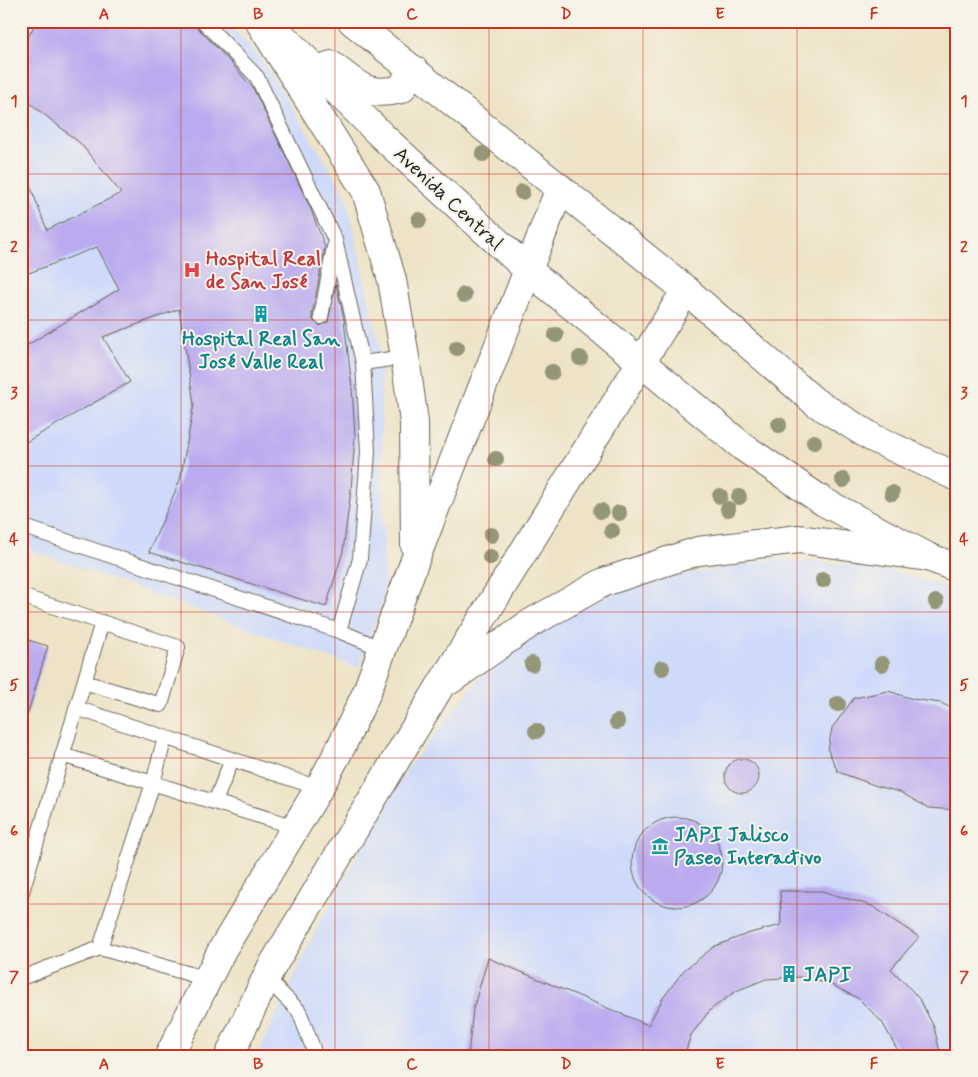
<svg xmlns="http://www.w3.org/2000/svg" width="978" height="1077" font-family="Mynerve,sans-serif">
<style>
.built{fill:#cedafa}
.building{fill:#baabef}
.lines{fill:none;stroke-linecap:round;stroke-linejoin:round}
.service-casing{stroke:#666258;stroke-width:16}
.tertiary-casing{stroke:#666258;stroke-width:30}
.secondary-casing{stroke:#666258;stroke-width:30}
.service{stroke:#fff;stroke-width:14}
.tertiary{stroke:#fff;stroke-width:28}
.secondary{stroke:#fff;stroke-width:28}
.tree{fill:#949678}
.grid{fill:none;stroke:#c8321e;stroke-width:1;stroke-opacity:0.55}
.labels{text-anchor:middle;stroke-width:4;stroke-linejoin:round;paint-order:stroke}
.street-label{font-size:20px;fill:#1c1c1c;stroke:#f7f3e8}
.health-label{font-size:20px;font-weight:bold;fill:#be3a42;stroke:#f7f3e8;text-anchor:start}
.culture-label{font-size:20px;font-weight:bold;fill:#0d838f;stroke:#f7f3e8;text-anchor:start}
.neatline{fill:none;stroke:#c8321e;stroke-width:2}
.grid-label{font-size:16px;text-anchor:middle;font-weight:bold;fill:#c8321e}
</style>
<rect width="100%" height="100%" fill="#f7f3e8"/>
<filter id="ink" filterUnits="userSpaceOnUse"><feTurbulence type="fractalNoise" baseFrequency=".02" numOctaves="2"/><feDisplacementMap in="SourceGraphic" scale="10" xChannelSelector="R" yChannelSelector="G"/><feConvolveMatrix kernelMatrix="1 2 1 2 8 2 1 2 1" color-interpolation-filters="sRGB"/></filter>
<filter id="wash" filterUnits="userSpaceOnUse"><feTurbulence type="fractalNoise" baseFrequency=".0096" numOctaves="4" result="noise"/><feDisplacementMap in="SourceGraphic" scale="20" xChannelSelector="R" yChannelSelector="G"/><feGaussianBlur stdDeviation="1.12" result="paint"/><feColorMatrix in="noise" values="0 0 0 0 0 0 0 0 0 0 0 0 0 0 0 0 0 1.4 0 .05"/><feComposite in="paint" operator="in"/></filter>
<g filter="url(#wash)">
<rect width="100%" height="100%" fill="#eee3c6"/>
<path class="built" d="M21 21H226L261 58 345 193 380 347 385 595 358 668 21 547Z
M770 559 876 566 957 591V1056H257L318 925 408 768 478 680 558 617 643 582Z"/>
<g id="blocks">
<path class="building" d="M37 21H193L197 27 232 64 253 88 310 207 325 247 312 315 313 320 320 326 328 322 336 284 344 320 352 388 355 436 351 490 343 551 326 607 149 552 180 480 194 404 179 309 103 337 130 382 21 445V349L119 289 97 247 21 276V167H23L47 230 121 193 80 143 21 96V49Z
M21 638 48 646 27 716 21 715Z
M888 691 913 699 941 703 957 711V810L928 808 900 792 877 786 838 772 828 750 832 728 854 698Z
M725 776a17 17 0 1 1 34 0a17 17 0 1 1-34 0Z
M632 862a45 45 0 1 1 90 0a45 45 0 1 1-90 0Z
M780 891H822L872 906 919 937 891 969 906 984 920 1000 934 1027 941 1056H901L882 1022 859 999 830 984 799 977 766 979 736 991 710 1010 691 1035 684 1056H468L473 1009 488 958 648 1025 663 998 684 970 715 946 750 933 781 925Z"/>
</g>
</g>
<g filter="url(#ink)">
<use href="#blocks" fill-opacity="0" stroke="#666258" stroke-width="1"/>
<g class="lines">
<g class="service-casing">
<path id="service" d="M203 21 257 77 335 240 363 363 368 452 360 559 339 631
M321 317 334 247
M363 363 405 357
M21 526 339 631 383 649
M21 596 178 647 161 705 84 682
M76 708 319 788
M62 755 295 827
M215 802 232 759
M21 895 102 622
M100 948 207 979
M21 978 100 948 153 783 165 737
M266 978 299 1011 313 1048V1056"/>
</g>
<g class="tertiary-casing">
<path id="tertiary" d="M686 290 815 402 873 438 957 477
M642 363 743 447 824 502 928 557 957 568"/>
</g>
<g class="secondary-casing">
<path id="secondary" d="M259 21 366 191 392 280 405 357 414 422 415 546
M280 34 382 136 528 270 642 363
M331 65C358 85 366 98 401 89L413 69
M450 680 529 624 604 582 698 551 799 539 928 557
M169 1056 222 950 319 788 341 747 366 694 415 560 560 188
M229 1056 271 968 439 688 686 290 352 21"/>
</g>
<use href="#service" class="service"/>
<use href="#tertiary" class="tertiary"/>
<use href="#secondary" class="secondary"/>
</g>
<g class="tree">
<circle cx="483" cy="154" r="8"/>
<circle cx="522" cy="192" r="8"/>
<circle cx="419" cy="220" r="8"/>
<circle cx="464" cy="295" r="8"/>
<circle cx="556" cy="335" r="8"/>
<circle cx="457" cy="348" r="8"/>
<circle cx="580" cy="358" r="8"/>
<circle cx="552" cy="372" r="8"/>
<circle cx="779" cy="425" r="8"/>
<circle cx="814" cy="442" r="8"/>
<circle cx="496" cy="459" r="8"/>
<circle cx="843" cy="480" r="8"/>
<circle cx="892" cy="493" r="8"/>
<circle cx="720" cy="496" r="8"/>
<circle cx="739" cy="497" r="8"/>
<circle cx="728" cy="509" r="8"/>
<circle cx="601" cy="511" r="8"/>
<circle cx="619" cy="513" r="8"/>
<circle cx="612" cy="531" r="8"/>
<circle cx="491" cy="535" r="8"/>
<circle cx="490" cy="557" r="8"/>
<circle cx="823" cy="580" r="8"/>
<circle cx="936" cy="602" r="8"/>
<circle cx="532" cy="664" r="8"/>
<circle cx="882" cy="664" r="8"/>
<circle cx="662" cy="668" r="8"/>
<circle cx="838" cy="704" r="8"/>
<circle cx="617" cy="722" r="8"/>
<circle cx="536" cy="731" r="8"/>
</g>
</g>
<path class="grid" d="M181 21V1056M335 21V1056M489 21V1056M643 21V1056M797 21V1056M21 174H957M21 320H957M21 466H957M21 612H957M21 758H957M21 904H957"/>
<defs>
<g id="hospital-bare" transform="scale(1.35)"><path d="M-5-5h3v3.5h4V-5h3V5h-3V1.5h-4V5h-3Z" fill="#e0444e" stroke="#f7f3e8" stroke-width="2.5" paint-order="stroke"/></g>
<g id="building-bare" transform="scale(1.35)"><path d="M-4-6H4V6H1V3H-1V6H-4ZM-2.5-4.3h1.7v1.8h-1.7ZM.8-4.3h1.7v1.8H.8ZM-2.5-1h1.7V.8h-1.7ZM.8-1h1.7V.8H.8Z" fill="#0f9aa8" stroke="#f7f3e8" stroke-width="2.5" paint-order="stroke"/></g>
<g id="museum-bare" transform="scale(1.35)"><path d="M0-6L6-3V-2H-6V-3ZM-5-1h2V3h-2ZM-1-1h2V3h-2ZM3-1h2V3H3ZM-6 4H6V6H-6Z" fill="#0f9aa8" stroke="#f7f3e8" stroke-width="2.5" paint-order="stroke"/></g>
</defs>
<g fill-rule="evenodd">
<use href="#hospital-bare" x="192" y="270"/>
<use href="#building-bare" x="261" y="314"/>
<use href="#museum-bare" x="660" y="846"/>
<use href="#building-bare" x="789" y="974"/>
</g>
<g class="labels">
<g class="street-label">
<text transform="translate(449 198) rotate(43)" y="7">Avenida Central</text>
</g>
<g class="health-label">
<text x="206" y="265">Hospital Real<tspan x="206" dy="23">de San José</tspan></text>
</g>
<g class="culture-label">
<text x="261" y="345" text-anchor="middle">Hospital Real San<tspan x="261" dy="23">José Valle Real</tspan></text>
<text x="674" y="841">JAPI Jalisco<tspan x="674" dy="23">Paseo Interactivo</tspan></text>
<text x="803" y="981">JAPI</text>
</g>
</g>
<rect width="978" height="1077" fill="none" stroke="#f7f3e8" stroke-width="55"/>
<rect x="28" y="28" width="922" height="1022" class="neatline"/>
<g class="grid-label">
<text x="104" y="19">A</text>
<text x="258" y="19">B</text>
<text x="412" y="19">C</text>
<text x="566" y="19">D</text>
<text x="720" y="19">E</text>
<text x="874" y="19">F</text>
<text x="14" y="106">1</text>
<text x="964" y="106">1</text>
<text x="14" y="252">2</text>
<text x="964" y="252">2</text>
<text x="14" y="398">3</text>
<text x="964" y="398">3</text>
<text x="14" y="544">4</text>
<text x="964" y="544">4</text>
<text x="14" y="690">5</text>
<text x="964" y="690">5</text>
<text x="14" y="836">6</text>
<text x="964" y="836">6</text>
<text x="14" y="982">7</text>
<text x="964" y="982">7</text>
<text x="104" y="1069">A</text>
<text x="258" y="1069">B</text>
<text x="412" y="1069">C</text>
<text x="566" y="1069">D</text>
<text x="720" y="1069">E</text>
<text x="874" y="1069">F</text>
</g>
</svg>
